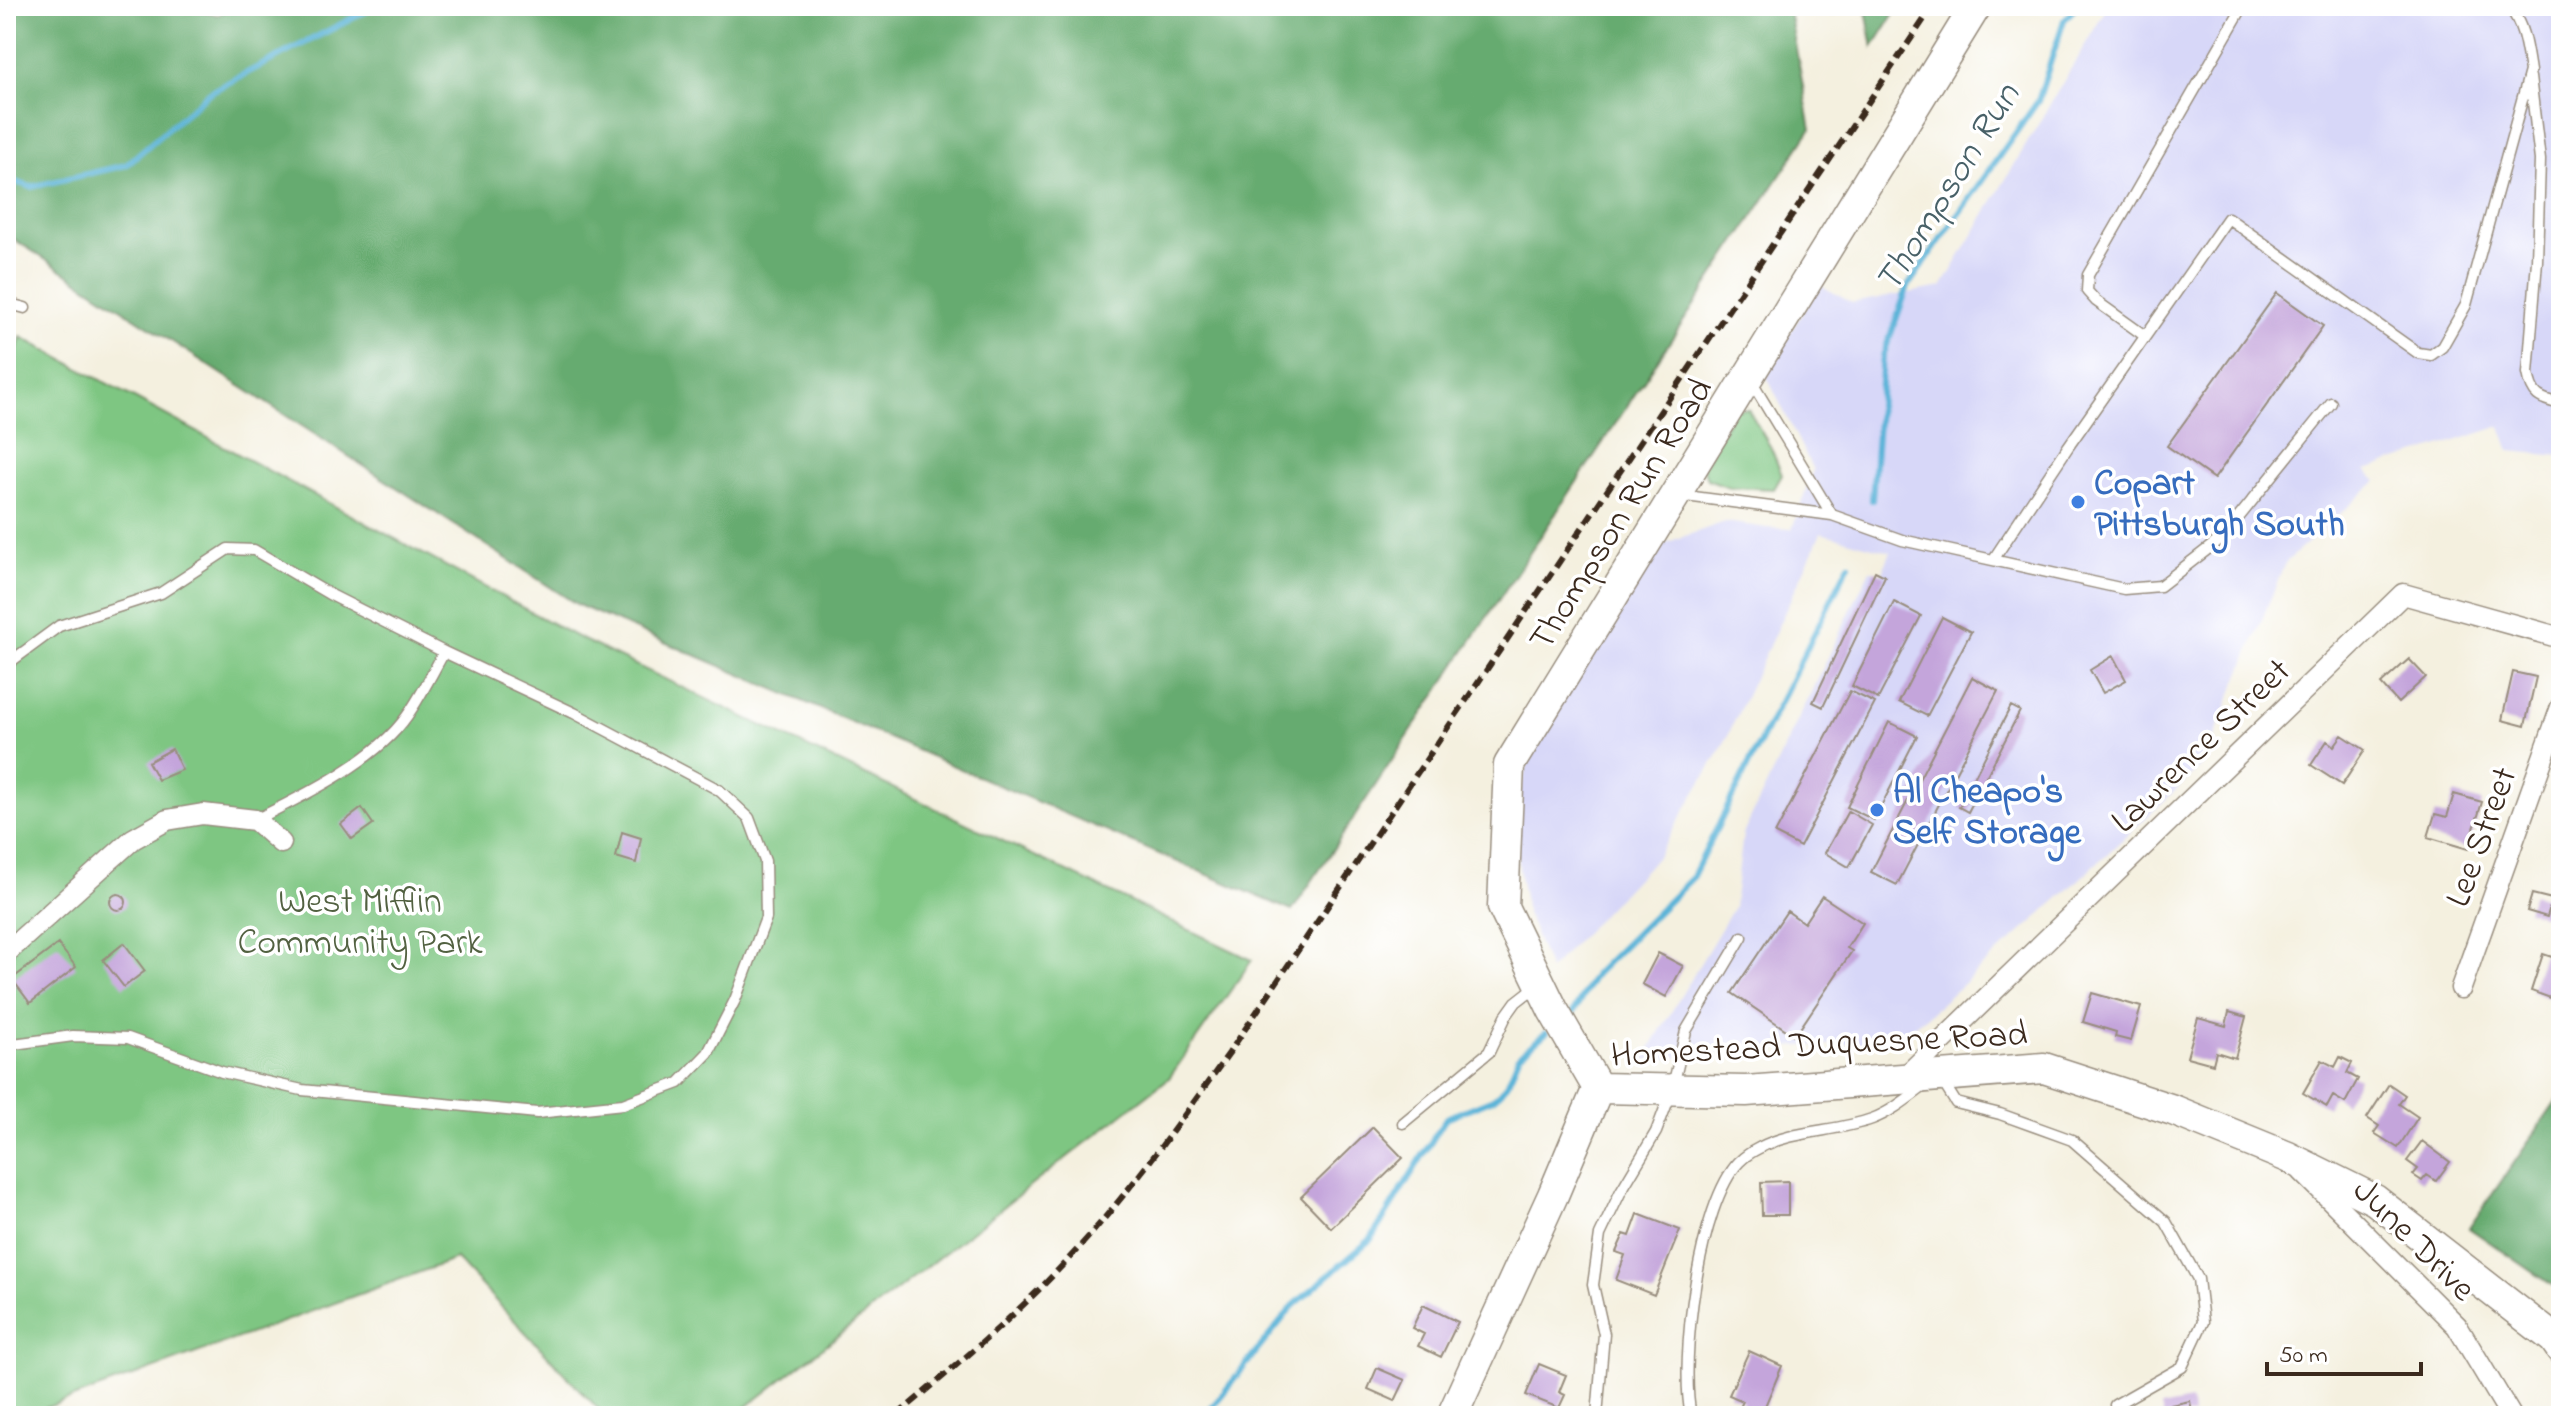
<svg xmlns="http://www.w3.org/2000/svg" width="2567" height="1422" font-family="'Indie Flower',sans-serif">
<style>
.built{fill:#d7d7f8}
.green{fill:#7ec682;stroke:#5c7850;stroke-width:2}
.forest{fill:#66ab70;stroke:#506a47;stroke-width:2}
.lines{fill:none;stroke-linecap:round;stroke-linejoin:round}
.stream{stroke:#5bb4d8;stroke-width:6}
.building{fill:#c4a5db}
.lane-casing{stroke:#988d7e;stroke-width:13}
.street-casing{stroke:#988d7e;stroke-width:23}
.secondary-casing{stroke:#988d7e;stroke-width:33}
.lane{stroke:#fff;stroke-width:10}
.street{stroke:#fff;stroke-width:20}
.secondary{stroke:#fff;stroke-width:30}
.rail{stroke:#3b2a1e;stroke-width:6;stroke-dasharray:12 6;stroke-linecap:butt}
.shop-dot{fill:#3f7fe0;stroke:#fff;stroke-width:3}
.labels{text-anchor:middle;stroke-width:7;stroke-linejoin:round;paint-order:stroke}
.shop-label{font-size:36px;font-weight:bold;fill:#366cbe;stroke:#fff;text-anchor:start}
.street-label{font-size:36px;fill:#3b2a1e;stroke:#fff}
.park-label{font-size:36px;fill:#526141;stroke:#fff}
.water-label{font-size:38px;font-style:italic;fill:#486168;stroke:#fff}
</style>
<rect width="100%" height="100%" fill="#fff"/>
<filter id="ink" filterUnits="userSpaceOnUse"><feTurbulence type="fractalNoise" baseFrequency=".0125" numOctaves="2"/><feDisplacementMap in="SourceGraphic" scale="16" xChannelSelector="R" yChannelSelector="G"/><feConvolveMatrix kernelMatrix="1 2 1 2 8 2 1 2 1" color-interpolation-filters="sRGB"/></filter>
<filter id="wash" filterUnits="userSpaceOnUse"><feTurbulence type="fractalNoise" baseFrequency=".006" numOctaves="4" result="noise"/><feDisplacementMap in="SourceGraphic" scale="32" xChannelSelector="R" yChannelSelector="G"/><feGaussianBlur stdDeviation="1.8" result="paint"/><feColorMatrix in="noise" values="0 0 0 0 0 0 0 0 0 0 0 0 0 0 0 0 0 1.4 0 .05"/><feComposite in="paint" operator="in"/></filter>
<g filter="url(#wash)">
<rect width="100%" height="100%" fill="#f4f0df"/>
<path class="built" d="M2108 6H2561V456L2510 451 2501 426 2366 470 2377 481 2285 563 2203 765 2069 889 1926 1017 1902 1035 1880 1043 1797 1046 1642 1061 1734 907 1743 834 1870 570 1881 574 1891 552 1821 533 1723 746 1657 857 1549 970 1527 913 1520 875 1515 831 1519 795 1533 745 1654 547 1725 522 1767 528 1792 529 1813 470 1765 373 1820 285 1852 303 1942 287Z"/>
<path class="green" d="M21 337 577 637 1252 960 1169 1078 735 1416H605L456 1259 23 1416H6V386Z
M1734 409H1748L1771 448 1782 475 1774 489 1729 487 1707 479 1703 467Z"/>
<path class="forest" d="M6 6H181L218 15 234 6H1788L1811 129 1292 911 578 605 6 234Z
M1865 6H1899L1873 47Z
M2561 1095V1291L2469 1228Z"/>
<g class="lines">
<path class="stream" d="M6 179 31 187 126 165 210 92 376 6
M1872 500 1883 356 1908 286 2038 101 2064 20 2077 6
M1571 1016 1595 974 1692 878 1849 564
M1205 1416 1293 1306 1371 1239 1446 1118 1493 1099 1507 1085 1519 1056 1546 1033"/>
</g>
<g id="blocks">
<path class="building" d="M2277 293 2323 326 2214 479 2167 446Z
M1875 571 1885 576 1823 707 1813 702Z
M1894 602 1921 616 1878 699 1852 686Z
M1942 617 1971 632 1927 716 1899 702Z
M2113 656 2126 680 2103 693 2090 670Z
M2409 659 2426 677 2398 703 2381 684Z
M2513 672 2536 677 2525 726 2502 720Z
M1972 677 1998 691 1897 885 1871 872Z
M1850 691 1875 703 1800 847 1775 834Z
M2011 706 2020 711 1968 812 1959 807Z
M1889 722 1917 736 1874 820 1847 807Z
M2342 735 2365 750 2342 785 2311 765 2327 741 2334 746Z
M172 749 182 770 158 780 148 762Z
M2454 794 2482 802 2468 849 2428 837 2435 814 2447 817Z
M362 808 373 824 352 839 341 824Z
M1848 811 1872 825 1849 867 1825 853Z
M622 832 641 838 636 863 616 857Z
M2532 894 2552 899 2547 917 2527 911Z
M110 902a8 8 0 1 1 16 0a8 8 0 1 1-16 0Z
M1822 896 1863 923 1847 948 1852 951 1795 1036 1732 993 1787 911 1804 923Z
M124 943 145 971 124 987 103 960Z
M58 944 76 967 30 1003 12 979Z
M1658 953 1683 966 1666 997 1642 984Z
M2543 954 2561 960V986L2556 1000 2531 991Z
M2092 993 2141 1007 2131 1041 2115 1037 2116 1032 2083 1022Z
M2229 1012 2246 1017 2235 1058 2216 1052 2213 1064 2187 1057 2198 1018 2226 1026Z
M2340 1057 2352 1063 2347 1073 2358 1079 2345 1103 2333 1096 2327 1107 2303 1093 2322 1060 2335 1067Z
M2389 1084 2405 1095 2399 1104 2418 1117 2398 1148 2374 1133 2379 1126 2367 1118Z
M1373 1127 1403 1158 1331 1228 1301 1197Z
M2422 1141 2450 1162 2436 1181 2427 1175 2422 1181 2413 1175 2418 1169 2407 1161Z
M1788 1181V1215H1762L1761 1182Z
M1638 1214 1680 1230 1654 1295 1616 1280 1625 1255 1616 1252 1624 1234 1630 1236Z
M1423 1305 1458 1322 1441 1357 1418 1346 1424 1334 1412 1328Z
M1749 1351 1782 1366 1763 1411 1756 1408 1753 1416 1739 1410 1743 1401 1729 1395Z
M1539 1364 1566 1375 1559 1392 1565 1395 1559 1408 1526 1395Z
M1377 1368 1405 1380 1395 1401 1368 1389Z
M2190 1401 2193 1416H2163L2161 1407Z"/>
</g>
</g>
<g filter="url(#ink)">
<use href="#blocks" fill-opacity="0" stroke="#988d7e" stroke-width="2"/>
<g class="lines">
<g class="lane-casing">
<path id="lane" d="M2530 77 2540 160 2537 261 2528 373C2532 396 2539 399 2561 404
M6 303 25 308
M2145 336 2096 301 2087 291 2088 275 2243 6
M1678 495 1832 515 1751 381
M1832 515 1902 540 2124 589 2160 586 2222 538 2331 403
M1993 560 2068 447 2228 218 2418 353 2431 355 2442 347 2466 305 2530 71C2526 46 2524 26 2509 6
M6 665 59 626 161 593 228 549 254 550 329 594 444 652 574 713 719 790 749 818 765 861 766 918 735 1000 708 1053 679 1083 623 1104 537 1113 302 1090 222 1072 128 1038 73 1036 6 1045
M255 820C303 796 376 761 407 716 421 696 432 674 444 652
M1941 1079 1956 1103 2000 1114 2072 1140 2166 1222 2198 1279 2203 1322 2182 1367 2115 1405
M1403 1123 1489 1052 1506 1016 1516 1002 1539 984
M1597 1416 1604 1334 1593 1285 1600 1235 1621 1191 1656 1132 1672 1090 1686 1031 1742 937
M1691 1416C1679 1361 1699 1203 1739 1162 1744 1157 1753 1151 1759 1148 1793 1130 1836 1132 1872 1119 1891 1112 1908 1098 1924 1086"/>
</g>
<g class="street-casing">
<path id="street" d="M6 953 133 839 167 820 203 814 255 820 281 843
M2461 988 2561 707
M1905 1077 2403 594 2561 638
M2302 1171 2457 1326 2511 1416"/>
</g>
<g class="secondary-casing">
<path id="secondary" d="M1598 1088 1553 1010 1503 907 1509 765 1976 6
M1598 1088 1746 1091 2044 1068 2173 1110 2288 1157 2375 1200 2554 1339 2561 1349
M1452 1416 1553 1195 1598 1088"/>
</g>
<use href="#lane" class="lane"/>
<use href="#street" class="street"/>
<use href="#secondary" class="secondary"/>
<path class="rail" d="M896 1416C952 1369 1009 1322 1059 1269 1123 1202 1176 1127 1229 1053L1933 6"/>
</g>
</g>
<g class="shop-dot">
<circle cx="2078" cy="502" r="8"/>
<circle cx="1877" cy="810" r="8"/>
</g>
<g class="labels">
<g class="shop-label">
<text x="2094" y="494">Copart<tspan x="2094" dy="41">Pittsburgh South</tspan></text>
<text x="1893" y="802">Al Cheapo's<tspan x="1893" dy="41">Self Storage</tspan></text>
</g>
<g class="street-label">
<text transform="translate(1619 513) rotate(-58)" y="13">Thompson Run Road</text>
<text transform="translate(2199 744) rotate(-44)" y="13">Lawrence Street</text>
<text transform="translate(2479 836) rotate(-70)" y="13">Lee Street</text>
<text transform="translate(1819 1042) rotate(-3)" y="13">Homestead Duquesne Road</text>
<text transform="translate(2416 1238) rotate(45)" y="13">June Drive</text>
</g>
<g class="park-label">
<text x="360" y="912">West Mifflin<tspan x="360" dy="41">Community Park</tspan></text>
</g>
<g class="water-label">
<text transform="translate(1946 187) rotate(-58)" y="13">Thompson Run</text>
</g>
</g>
<rect width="2567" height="1422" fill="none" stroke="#fff" stroke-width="32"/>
<path d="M2267 1362v12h154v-12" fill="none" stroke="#3b2a1e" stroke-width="4"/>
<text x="2279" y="1362" font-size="24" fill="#3b2a1e" stroke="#ffffff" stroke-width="6" paint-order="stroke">50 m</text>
</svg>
